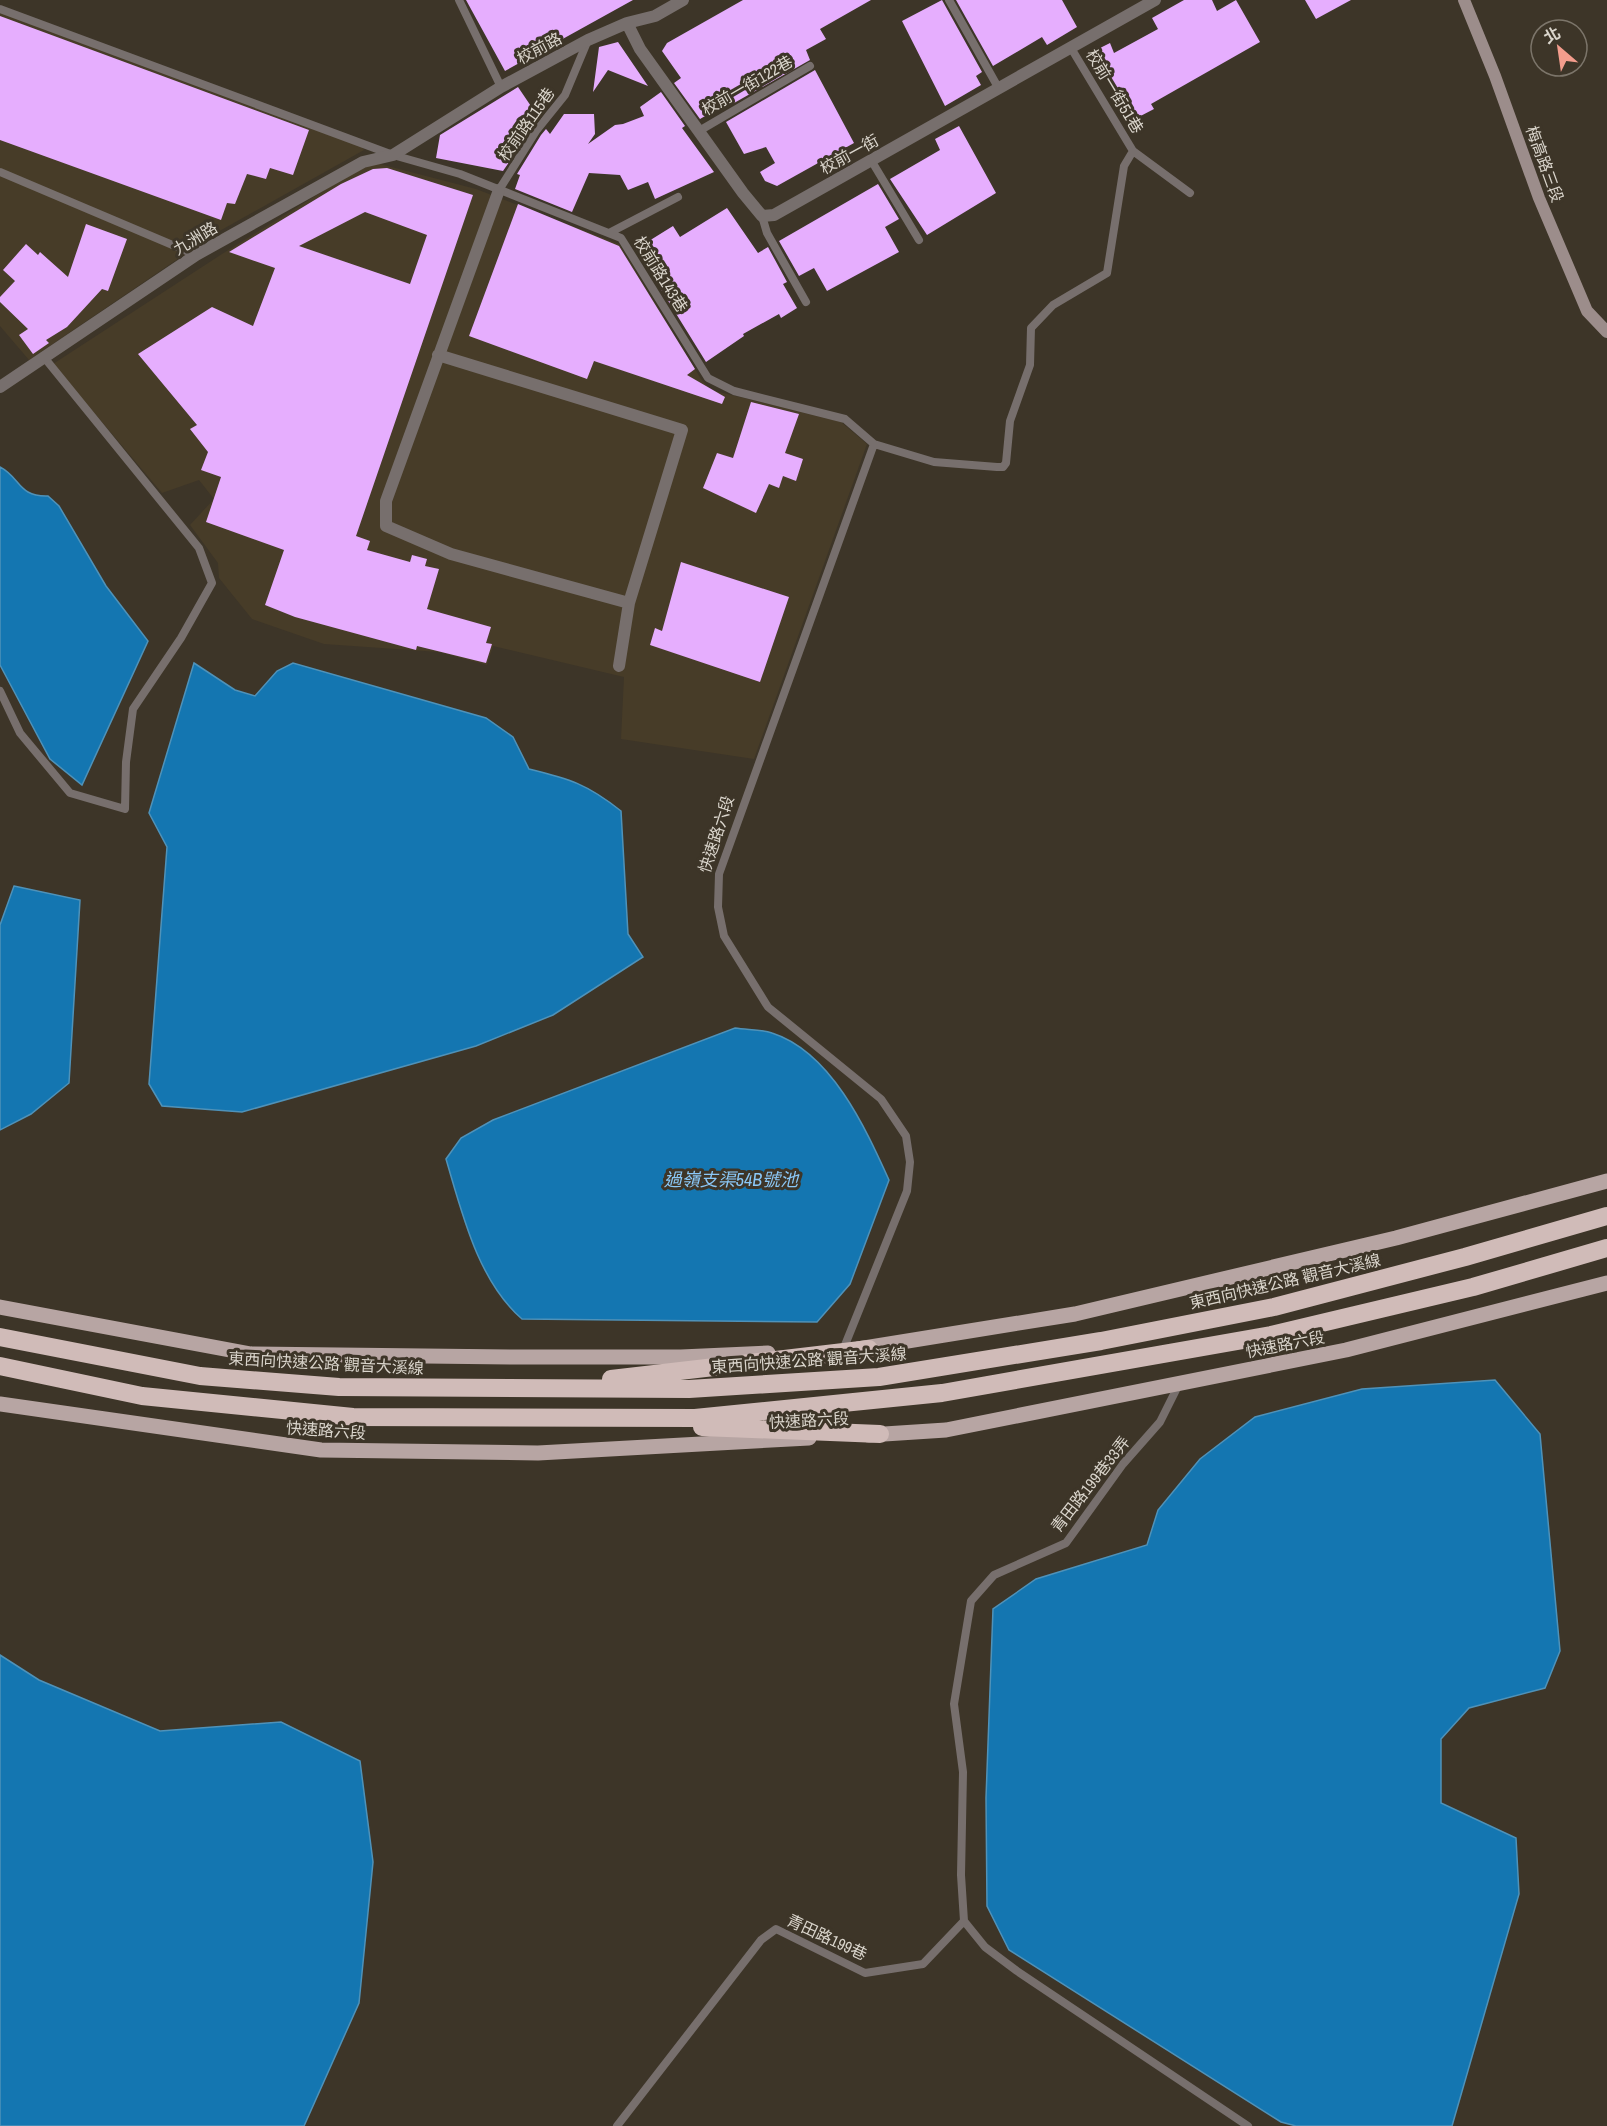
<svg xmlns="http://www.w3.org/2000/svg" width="1607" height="2126" font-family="'Archivo Narrow','Noto Sans TC',sans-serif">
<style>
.built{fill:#473c28}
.water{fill:#1476b1;stroke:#4f92b9;stroke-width:1.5}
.building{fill:#e6aefe;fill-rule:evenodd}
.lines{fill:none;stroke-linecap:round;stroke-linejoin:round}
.lane{stroke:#776f6d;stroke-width:8}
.street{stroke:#776f6d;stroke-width:12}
.secondary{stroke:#9c8d8b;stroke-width:12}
.primary{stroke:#b7a5a3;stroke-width:15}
.highway{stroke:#d0bbb8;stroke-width:18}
.labels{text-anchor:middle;stroke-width:6;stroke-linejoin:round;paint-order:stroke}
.street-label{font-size:16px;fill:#dad5cc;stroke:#3d3528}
.water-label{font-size:18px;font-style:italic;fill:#8bc8f7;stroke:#3d3528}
</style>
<rect width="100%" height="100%" fill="#3d3528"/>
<path class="built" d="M0 11 362 147 364 150 216 233 29 360 0 326Z
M376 163 476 189 619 244 701 379 711 390 841 422 867 444 754 759 621 739 624 677 493 646 487 665 439 652 324 644 252 619 219 578 218 563 190 525 214 499 199 480 162 493 53 364 222 254 349 175Z"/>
<path class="water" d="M0 467C21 478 18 497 48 496L59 506 106 586 148 641 82 785 50 759 0 665Z
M194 663 235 690 255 696 277 671 293 663 486 718 513 737 529 769C570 779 587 784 621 811L628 934 643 957 553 1015 476 1046 242 1112 162 1106 149 1084 167 847 149 813Z
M14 886 80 900 69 1083 31 1114 0 1130V925Z
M735 1028C747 1030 761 1029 772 1033 831 1052 865 1127 889 1180L850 1284 817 1322 522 1319C478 1281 462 1213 446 1159L461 1138 493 1120Z
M1495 1380 1540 1434 1560 1651 1545 1688 1469 1708 1441 1739V1803L1516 1838 1519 1894 1452 2126H1296L1281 2122 1009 1950 987 1906 986 1798 993 1609 1036 1579 1147 1545 1158 1510 1200 1459 1255 1417 1362 1389Z
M0 1655 39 1680 160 1731 281 1722 360 1761 373 1862 359 2003 304 2126H0Z"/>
<path class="building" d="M466 0H633L505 71Z
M743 0H871L820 29 826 39 806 50 810 60 720 111 719 108 700 119 674 83 681 78 662 51 667 43Z
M942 0 982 72 976 76 981 85 945 106 902 21Z
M956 0H1062L1077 27 1047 45 1042 37 993 66Z
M1184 0H1212L1217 11 1236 0 1260 42 1151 104 1154 109 1129 122 1095 59 1096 50 1110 43 1114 53 1158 29 1152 18Z
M1305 0H1351L1316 19Z
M0 16 309 130 293 175 270 168 266 179 247 174 235 204 227 203 221 220 0 140Z
M618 42 648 86 608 70 593 92 599 47Z
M815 70 854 143 777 186 765 181 760 172 775 163 766 147 744 154 726 122Z
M518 87 539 118 503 171 436 158 440 135Z
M661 92 685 126 682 128 714 172 655 199 648 182 628 190 620 175 589 173 572 212 515 189 520 175 517 174 541 135 546 129 550 134 564 114H594L595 134 588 144 615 125 623 124 644 116 640 107Z
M959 126 996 193 927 235 890 179 940 150 935 139Z
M387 168 473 195 356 536 370 541 367 550 410 562 412 555 427 559 425 566 439 569 427 609 491 627 486 643 492 644 486 663 417 646 416 650 295 617 265 605 284 550 206 522 221 477 201 470 208 452 190 429 197 425 138 354 212 307 253 326 275 268 229 252 341 184 373 169ZM365 212 427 235 410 284 299 246Z
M878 184 899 219 885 227 899 252 827 291 814 268 799 276 779 241Z
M518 204 619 246 695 369 687 375 725 397 722 404 594 361 587 379 469 336Z
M727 208 758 253 768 247 787 282 783 284 797 308 781 318 779 314 743 334 744 336 706 362 636 249 673 226 680 237Z
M86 224 127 239 108 291 102 289 67 327 46 340 49 343 33 354 19 335 28 329 0 302V297L15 281 3 270 26 244 38 255 40 252 68 277Z
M751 402 799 414 785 453 803 459 796 481 783 476 779 488 769 484 756 513 703 488 717 453 733 458Z
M681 562 789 597 760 682 650 645 655 628 662 631Z"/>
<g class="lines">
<path class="lane" d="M459 0 501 87
M949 0 999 89
M0 9 393 155 460 174 621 238 708 378 734 391 845 419 874 444 934 462 997 467H1003L1006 463 1010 421 1030 365 1031 328 1053 305 1107 273 1124 166 1133 151
M1071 48 1133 151 1190 193
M699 131 810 66
M871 160 919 240
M0 172 196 255
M499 190 536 131 565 95 588 40
M762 216 767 233 806 302
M609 233 678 197
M0 691 20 733 70 793 125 809 126 762 133 709 181 638 212 583 199 548 43 356
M843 1350 907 1191 910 1162 906 1136 881 1099 768 1007 724 936 718 907 719 874 874 444
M964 1921 961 1875 963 1772 954 1704 971 1601 994 1575 1066 1543 1123 1464 1160 1422 1179 1384
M964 1921 985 1947 1017 1971 1248 2126
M617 2126 761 1940 776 1929 865 1973 923 1964 964 1921"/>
<path class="street" d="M627 23 640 49 743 193 762 216 774 215 1155 0
M499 190 386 501V526L451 554 629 603
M438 355 682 430 629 603 619 666
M0 387 196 255 363 162 393 155 501 87 588 40 627 23 655 16 683 0"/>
<path class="secondary" d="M1464 0 1495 76 1539 198 1587 311 1607 332"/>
<path class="primary" d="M0 1307 251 1354 515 1357H681L768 1353
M858 1349 1075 1314 1396 1238 1607 1181
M0 1404 321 1450 538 1453 809 1438
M869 1435 946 1430 1346 1350 1607 1283"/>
<path class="highway" d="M0 1337 200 1376 339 1387 689 1389 879 1377 1101 1341 1274 1307 1465 1257 1607 1216
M0 1366 142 1396 353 1417 695 1418 942 1393 1271 1335 1473 1287 1607 1248
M611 1379 869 1349
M702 1427 880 1434"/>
</g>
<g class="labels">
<g class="street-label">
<text transform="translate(539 48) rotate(-28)" y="6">校前路</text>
<text transform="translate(747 85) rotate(-30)" y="6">校前一街122巷</text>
<text transform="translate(1115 91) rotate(59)" y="6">校前一街51巷</text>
<text transform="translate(526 124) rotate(-55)" y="6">校前路115巷</text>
<text transform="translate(849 154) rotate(-29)" y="6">校前一街</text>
<text transform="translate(1545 164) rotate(70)" y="6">梅高路三段</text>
<text transform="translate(195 238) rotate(-31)" y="6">九洲路</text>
<text transform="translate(661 274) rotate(58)" y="6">校前路143巷</text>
<text transform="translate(716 834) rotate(-72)" y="6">快速路六段</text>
<text transform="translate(1285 1281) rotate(-13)" y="6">東西向快速公路 觀音大溪線</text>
<text transform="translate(1285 1344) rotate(-11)" y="6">快速路六段</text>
<text transform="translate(809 1360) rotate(-4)" y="6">東西向快速公路 觀音大溪線</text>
<text transform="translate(326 1363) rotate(3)" y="6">東西向快速公路 觀音大溪線</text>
<text transform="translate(809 1420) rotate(-3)" y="6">快速路六段</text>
<text transform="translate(326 1430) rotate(4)" y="6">快速路六段</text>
<text transform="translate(1090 1484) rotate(-52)" y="6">青田路199巷33弄</text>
<text transform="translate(827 1937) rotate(25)" y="6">青田路199巷</text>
</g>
<g class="water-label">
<text x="731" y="1186">過嶺支渠54B號池</text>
</g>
</g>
<g transform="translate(1559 48) rotate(331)"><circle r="28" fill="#3d3528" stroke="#7c756a" stroke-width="1.5"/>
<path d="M0-4.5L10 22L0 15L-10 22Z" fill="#f49d8d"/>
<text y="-9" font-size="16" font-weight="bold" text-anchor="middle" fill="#dad5cc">北</text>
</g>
</svg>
